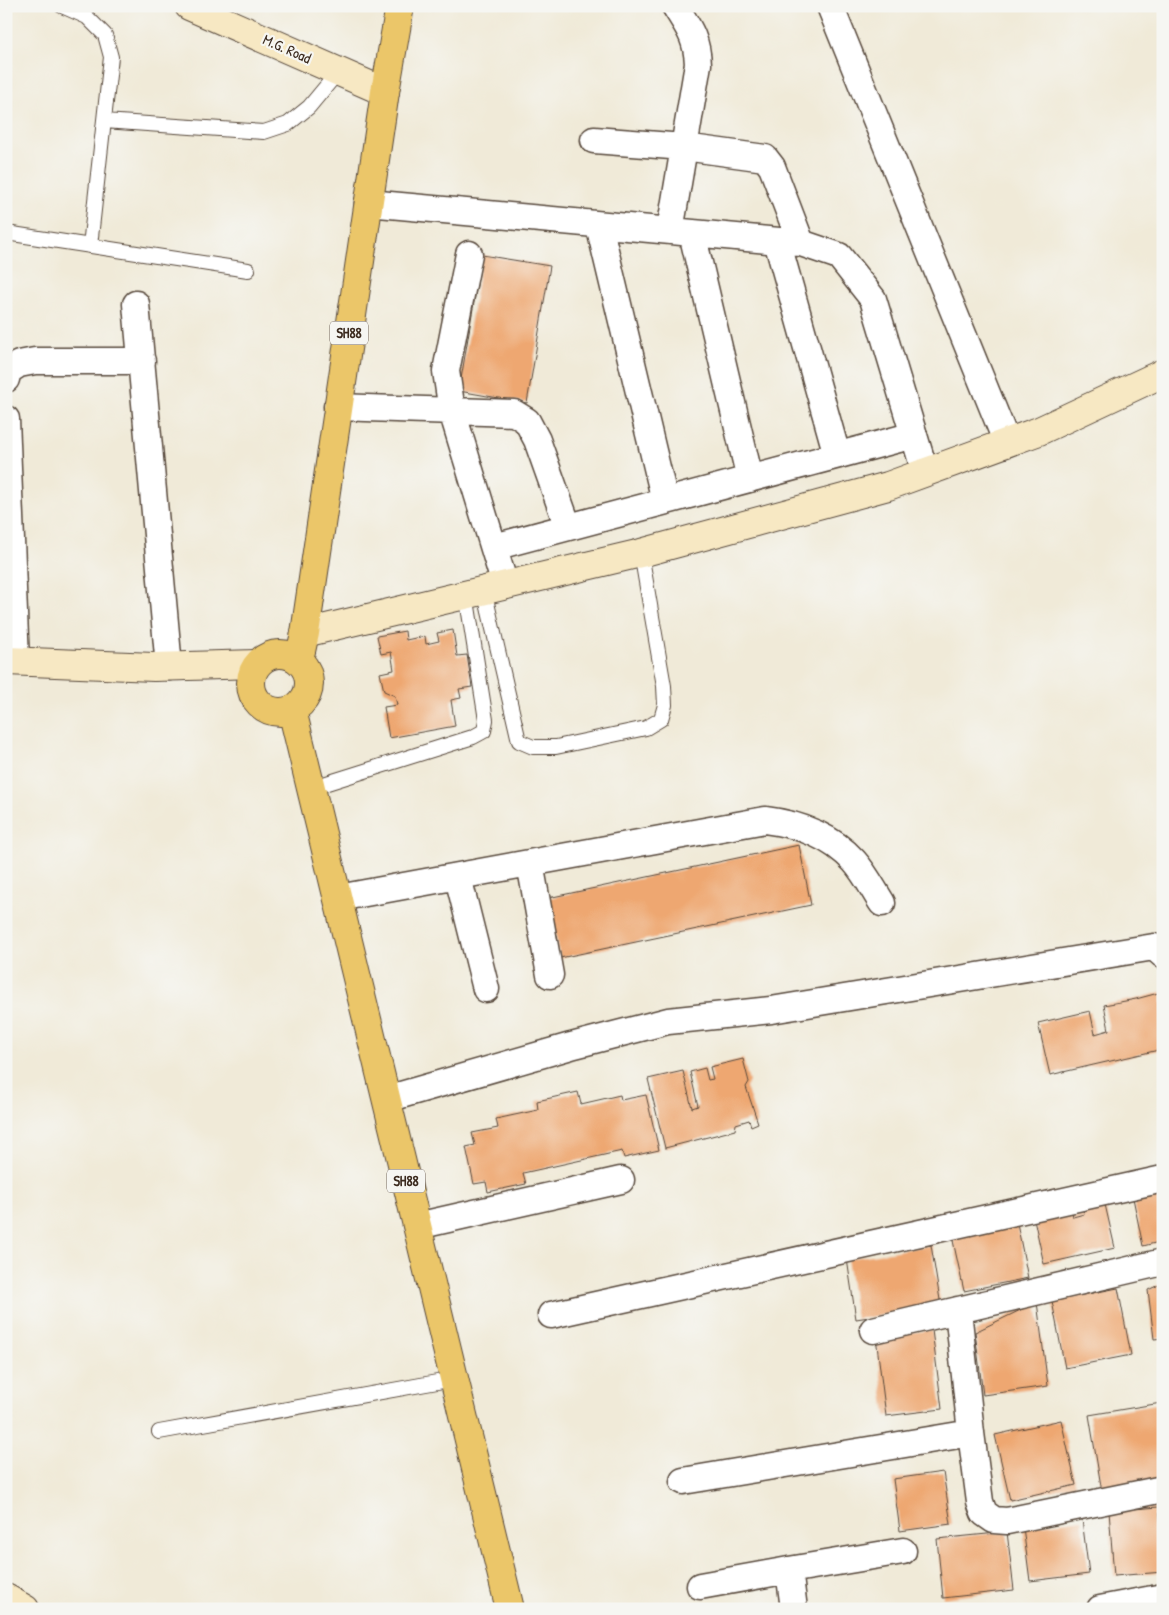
<svg xmlns="http://www.w3.org/2000/svg" width="1169" height="1615" font-family="'Patrick Hand',sans-serif">
<style>
.building{fill:#eea771}
.lines{fill:none;stroke-linecap:round;stroke-linejoin:round}
.service-casing{stroke:#56473a;stroke-width:16}
.minor-casing{stroke:#56473a;stroke-width:29}
.secondary-casing{stroke:#56473a;stroke-width:30}
.primary-casing{stroke:#56473a;stroke-width:30}
.service{stroke:#fff;stroke-width:14}
.minor{stroke:#fff;stroke-width:26}
.secondary{stroke:#f7e8c3;stroke-width:28}
.primary{stroke:#ebc669;stroke-width:28}
.labels{text-anchor:middle;stroke-width:4.5;stroke-linejoin:round;paint-order:stroke}
.shield{fill:#f6f6f2;stroke:#73675e;stroke-width:1}
.shield-label{font-size:14px;font-weight:bold;fill:#3b2a1e}
.street-label{font-size:15px;fill:#3b2a1e;stroke:#f6f6f2}
</style>
<rect width="100%" height="100%" fill="#f6f6f2"/>
<filter id="ink" filterUnits="userSpaceOnUse"><feTurbulence type="fractalNoise" baseFrequency=".02" numOctaves="2"/><feDisplacementMap in="SourceGraphic" scale="10" xChannelSelector="R" yChannelSelector="G"/><feConvolveMatrix kernelMatrix="1 2 1 2 8 2 1 2 1" color-interpolation-filters="sRGB"/></filter>
<filter id="wash" filterUnits="userSpaceOnUse"><feTurbulence type="fractalNoise" baseFrequency=".0096" numOctaves="4" result="noise"/><feDisplacementMap in="SourceGraphic" scale="20" xChannelSelector="R" yChannelSelector="G"/><feGaussianBlur stdDeviation="1.12" result="paint"/><feColorMatrix in="noise" values="0 0 0 0 0 0 0 0 0 0 0 0 0 0 0 0 0 1.4 0 .05"/><feComposite in="paint" operator="in"/></filter>
<g filter="url(#wash)">
<rect width="100%" height="100%" fill="#f0ead8"/>
<g id="blocks">
<path class="building" d="M482 255 550 266 527 403 459 391Z
M453 630 457 656 467 655 472 687 459 689 461 698 451 700 455 726 389 738 384 707 397 705 395 696 384 691 380 673 394 670 391 652 381 654 377 636 405 631 406 640 425 636 426 644 439 641 437 633Z
M799 845 811 905 560 958 548 898Z
M1162 992 1163 1049 1050 1075 1038 1023 1090 1011 1095 1034 1109 1030 1104 1005 1136 999Z
M743 1059 749 1082 746 1087 758 1123 751 1126 749 1120 736 1124 735 1130 665 1148 648 1079 683 1071 692 1108 698 1106 690 1072 705 1068 708 1080 713 1079 710 1067Z
M578 1092 581 1104 620 1095 621 1100 646 1095 659 1150 624 1158 622 1151 523 1173 526 1184 488 1192 486 1182 474 1184 466 1147 475 1145 472 1133 498 1128 496 1119 538 1110 537 1101Z
M1163 1191V1241L1143 1246 1133 1198Z
M1104 1200 1115 1248 1044 1264 1034 1219 1072 1211 1073 1217 1084 1214 1082 1205Z
M1017 1223 1028 1278 964 1291 952 1236Z
M931 1245 941 1306 856 1319 847 1259Z
M1163 1283V1338L1154 1339 1148 1290Z
M1118 1288 1131 1355 1065 1368 1052 1301Z
M1037 1302 1048 1386 983 1395 975 1332Z
M932 1330 942 1409 886 1416 876 1337Z
M1161 1403 1163 1482 1102 1492 1089 1415Z
M1061 1420 1076 1485 1010 1500 995 1435Z
M943 1472 951 1524 900 1531 893 1479Z
M1159 1507 1163 1547V1572L1114 1576 1109 1511Z
M1082 1519 1089 1574 1030 1581 1023 1527Z
M1007 1532 1014 1590 943 1598 937 1539Z"/>
</g>
</g>
<g filter="url(#ink)">
<use href="#blocks" fill-opacity="0" stroke="#56473a" stroke-width="1"/>
<g class="lines">
<g class="service-casing">
<path id="service" d="M62 6 87 17 105 35 111 57 90 246
M104 121 264 132 288 124 309 107 338 72
M6 233 248 270
M484 590 519 741 533 747H556L646 728 661 719 665 705 664 686 641 553
M311 788 473 737 484 731 486 720 466 594
M159 1432 454 1379"/>
</g>
<g class="minor-casing">
<path id="minor" d="M830 6 1007 443
M594 140 684 147 765 158 772 167 801 243
M368 203 801 243 839 256 873 299 925 472
M599 225 665 501
M670 231 698 64C697 38 688 27 675 6
M692 233 750 479
M777 241 837 455
M469 254 446 371 452 411 505 585
M136 304 169 667
M6 379 8 371 19 364 35 361H142
M337 407 514 413 527 421 537 440 568 527
M6 419 16 661
M494 547 914 435
M530 863 550 975
M458 877 486 989
M338 898 765 820C798 824 831 836 854 861 865 873 873 889 882 903
M387 1099 571 1046 668 1021 771 1010 1154 947 1163 955
M417 1226 621 1180
M958 1310 971 1433 980 1502 984 1513 994 1520 1007 1521 1163 1489
M551 1315 1163 1179
M873 1330 1163 1262
M683 1481 971 1433
M789 1570 794 1609
M700 1586 789 1570 903 1551
M1100 1609 1163 1597"/>
</g>
<g class="secondary-casing">
<path id="secondary" d="M189 6 385 92
M305 633 641 553 888 486 1039 431 1163 373
M6 661 154 667 256 664
M6 1598 25 1609"/>
</g>
<g class="primary-casing">
<path id="primary" d="M251 683a29 29 0 1 1 58 0a29 29 0 1 1-58 0Z
M299 660 305 633 385 92 400 6
M292 710 510 1609"/>
</g>
<use href="#service" class="service"/>
<use href="#minor" class="minor"/>
<use href="#secondary" class="secondary"/>
<use href="#primary" class="primary"/>
</g>
</g>
<g class="labels">
<g class="shield">
<rect x="330" y="321.5" width="38" height="23" rx="4"/>
<rect x="387" y="1169.5" width="38" height="23" rx="4"/>
</g>
<g class="shield-label">
<text x="349" y="338">SH88</text>
<text x="406" y="1186">SH88</text>
</g>
<g class="street-label">
<text transform="translate(287 49) rotate(24)" y="5">M.G. Road</text>
</g>
</g>
<rect width="1169" height="1615" fill="none" stroke="#f6f6f2" stroke-width="25"/>
</svg>
